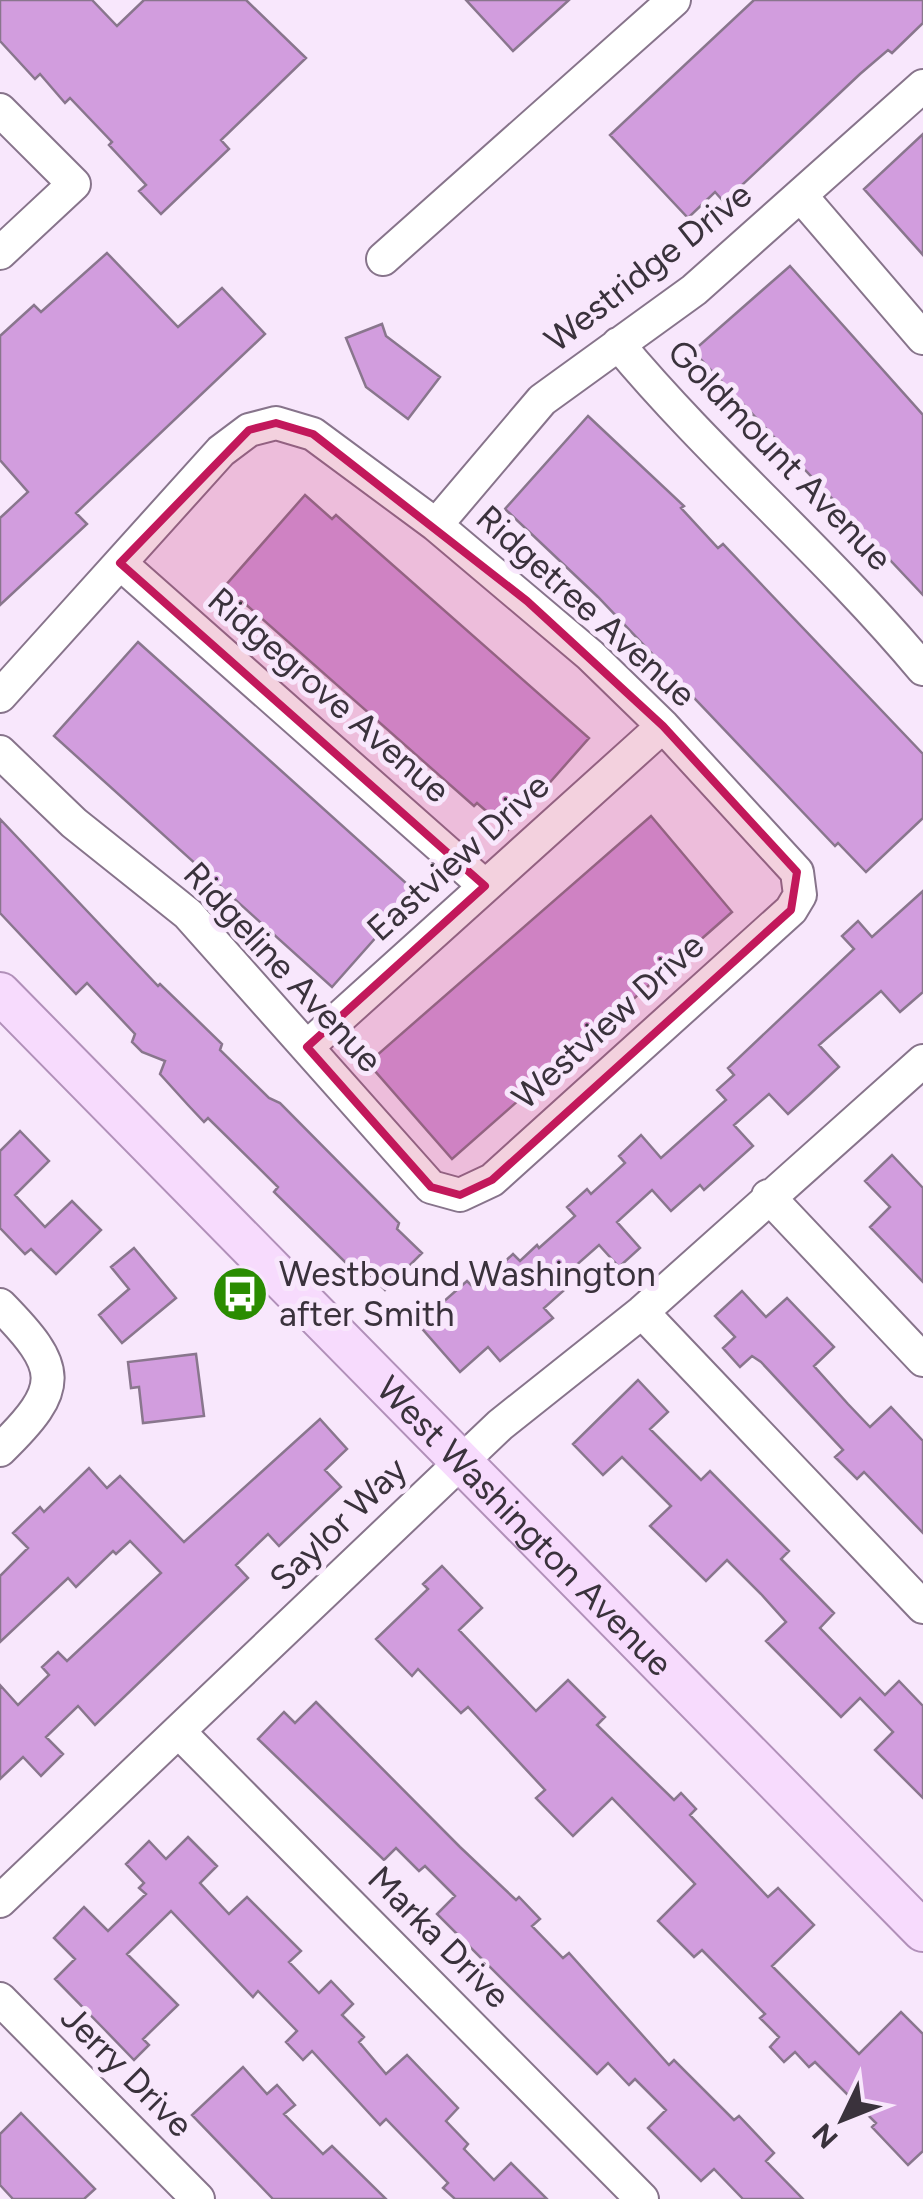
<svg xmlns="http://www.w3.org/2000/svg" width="923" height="2199" font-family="Figtree,sans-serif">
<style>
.building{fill:#d29dde;stroke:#89768d;stroke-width:2.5}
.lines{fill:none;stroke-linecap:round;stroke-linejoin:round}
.minor-casing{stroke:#87748b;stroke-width:36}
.major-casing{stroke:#b190b9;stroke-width:44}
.minor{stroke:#fff;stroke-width:32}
.major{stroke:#f7dbfd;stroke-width:40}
.marked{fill:#c2185b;fill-opacity:0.2;stroke:#c2185b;stroke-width:8;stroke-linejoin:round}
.labels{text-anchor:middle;stroke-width:10;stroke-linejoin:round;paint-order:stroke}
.street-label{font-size:35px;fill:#3a323c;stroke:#f8e7fc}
.poi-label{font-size:35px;fill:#3a323c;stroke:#f8e7fc;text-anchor:start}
</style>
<rect width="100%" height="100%" fill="#f8e7fc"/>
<path class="building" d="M0 0H92L117 26 144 0H246L306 58 221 140 229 149 161 214 139 191 146 185 109 145 112 142 70 98 65 103 40 74 35 79 0 41Z
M466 0H569L513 51Z
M754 0H923V23L892 53 888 50 860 74 724 202 715 192 688 218 610 135Z
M923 134V255L864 189Z
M107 253 178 327 222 288 265 334 76 513 87 524 0 605V518L28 492 0 460V336L34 305 41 312Z
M790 266 923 415V595L693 351Z
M382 324 386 336 440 377 408 419 366 387 346 338Z
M588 416 684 506 681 508 718 548 723 544 923 754V818L866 872 838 843 835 846 598 597 505 509Z
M305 495 332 519 336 515 589 738 508 830 477 803 474 806 225 586Z
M138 642 416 892 332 987 54 736Z
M651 816 732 912 452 1159 368 1063Z
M0 819 158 986 160 984 222 1044 220 1050 269 1098 280 1103 399 1223 397 1229 422 1253 385 1290 365 1270 346 1263 274 1192 278 1187 208 1118 204 1122 188 1105 160 1074 165 1061 142 1052 132 1042 135 1034 87 983 76 994 0 913Z
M923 891V992L900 1012 881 991 819 1045 839 1067 809 1095 788 1114 769 1094 734 1125 753 1146 704 1190 700 1185 671 1211 652 1190 617 1222 640 1248 619 1267 599 1245 564 1276 571 1284 544 1308 553 1318 500 1361 488 1347 460 1372 418 1324 467 1281 475 1289 513 1254 520 1261 537 1245 539 1248 575 1216 567 1207 587 1189 591 1194 625 1163 619 1156 641 1135 661 1158 726 1100 717 1090 734 1075 728 1068 854 949 842 936 858 921 872 937Z
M20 1131 49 1161 15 1195 45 1227 72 1201 101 1230 56 1274 31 1249 25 1254 0 1228V1151Z
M892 1155 923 1188V1282L870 1227 890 1207 865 1181Z
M134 1248 176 1298 122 1343 99 1315 129 1289 111 1267Z
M742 1291 766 1317 787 1298 834 1347 814 1366 848 1404 870 1427 891 1407 923 1441V1533L864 1472 857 1479 835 1457 843 1450 761 1362 752 1356 740 1367 723 1348 735 1337 715 1316Z
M196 1354 204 1416 143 1423 139 1387 131 1388 128 1362Z
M638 1380 668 1412 650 1429 701 1480 710 1471 789 1551 781 1559 834 1613 820 1628 885 1695 899 1681 923 1706V1798L875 1750 893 1732 860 1698 841 1717 766 1641 786 1622 761 1594 727 1560 706 1581 650 1526 671 1506 622 1457 603 1475 573 1444Z
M320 1419 347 1449 325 1470 341 1487 279 1546 268 1534 236 1565 248 1578 95 1725 78 1706 46 1737 63 1754 41 1776 23 1757 0 1779V1685L18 1705 49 1675 42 1667 58 1652 67 1661 161 1573 130 1541 116 1554 113 1551 76 1587 68 1578 0 1642V1576L28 1548 13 1533 40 1507 44 1512 89 1468 107 1488 120 1476 184 1542Z
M442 1566 482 1608 459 1630 536 1711 568 1680 605 1717 597 1725 674 1800 681 1793 696 1809 690 1815 768 1897 778 1888 814 1925 772 1966 859 2054 901 2012 923 2034V2151L908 2165 872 2127 876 2123 815 2062 809 2067 795 2052 784 2062 770 2047 779 2037 760 2018 765 2014 702 1950 694 1957 658 1921 695 1884 612 1798 573 1836 536 1798 545 1790 468 1707 461 1713 418 1669 412 1676 376 1639 428 1589 423 1584Z
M316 1702 460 1847 516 1900 519 1897 540 1919 532 1926 563 1958 569 1953 669 2065 674 2060 734 2120 739 2116 774 2153 766 2161 803 2199H743L714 2169 701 2181 648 2128 666 2110 635 2079 629 2085 608 2063 597 2074 437 1914 455 1896 425 1866 419 1871 396 1848 384 1860 258 1739 284 1712 295 1723Z
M188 1837 217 1866 200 1883 229 1914 247 1897 301 1951 289 1962 319 1993 331 1981 353 2004 342 2015 364 2037 359 2042 386 2074 407 2055 458 2108 446 2121 468 2144 464 2149 494 2180 511 2163 547 2199H455L443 2188 448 2183 386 2119 380 2125 312 2051 303 2060 286 2042 297 2031 258 1991 253 1997 171 1911 127 1954 178 2005 143 2039 149 2045 134 2060 105 2030 55 1979 75 1959 54 1938 84 1907 108 1931 146 1894 139 1888 144 1883 126 1864 149 1841 166 1859Z
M243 2067 267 2094 277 2085 295 2105 284 2114 323 2154 332 2146 386 2199H273L192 2115Z
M21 2113 95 2189 84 2199H13L0 2185V2134Z"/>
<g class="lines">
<g class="minor-casing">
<path id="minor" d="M0 110 74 184 0 253
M801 196 923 338
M383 259 674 0
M618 344C713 458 827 554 923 669
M436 525 542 400 694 290 923 86
M120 563 485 886
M0 696 221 451 249 430 276 423 313 434 436 525 590 655 663 726 797 872 800 895 791 910 492 1180 460 1195 431 1187 188 914 74 823 0 752
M307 1047 663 726
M768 1196 923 1360
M0 1305C62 1368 65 1387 0 1450
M642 1312 923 1607
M179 1732 642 2199
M0 1901 500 1425 642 1312 923 1061
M0 1999 198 2199"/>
</g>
<g class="major-casing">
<g id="major">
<path id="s1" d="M0 993 923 1931"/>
</g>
</g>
<use href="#minor" class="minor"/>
<use href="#major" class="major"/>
</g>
<path class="marked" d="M276 423 313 434 527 601 663 726 797 872 791 910 492 1180 460 1195 431 1187 307 1047 485 886 120 563 249 430Z"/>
<defs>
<g id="bus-disc" transform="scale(2.875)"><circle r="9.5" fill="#2a8c01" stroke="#f8e7fc"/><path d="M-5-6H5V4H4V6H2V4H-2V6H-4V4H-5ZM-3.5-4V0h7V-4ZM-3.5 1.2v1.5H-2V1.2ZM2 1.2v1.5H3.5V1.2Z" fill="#fff"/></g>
</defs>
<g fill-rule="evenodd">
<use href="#bus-disc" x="240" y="1294"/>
</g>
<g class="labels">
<g class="street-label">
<text transform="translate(648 267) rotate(-38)" y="12">Westridge Drive</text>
<text transform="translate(780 455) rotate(46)" y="12">Goldmount Avenue</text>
<text transform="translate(586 606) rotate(42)" y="12">Ridgetree Avenue</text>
<text transform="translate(329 695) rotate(41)" y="12">Ridgegrove Avenue</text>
<text transform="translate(458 857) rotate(-42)" y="12">Eastview Drive</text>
<text transform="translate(283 967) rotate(47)" y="12">Ridgeline Avenue</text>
<text transform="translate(608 1021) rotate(-42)" y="12">Westview Drive</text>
<text transform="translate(338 1524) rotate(-44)" y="12">Saylor Way</text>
<text dy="12" stroke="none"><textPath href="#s1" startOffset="748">West Washington Avenue</textPath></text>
<text transform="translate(439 1937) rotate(45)" y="12">Marka Drive</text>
<text transform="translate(127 2071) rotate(45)" y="12">Jerry Drive</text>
</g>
<g class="poi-label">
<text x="279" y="1286">Westbound Washington<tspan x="279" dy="40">after Smith</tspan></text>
</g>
</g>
<g transform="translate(843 2119) rotate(227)" stroke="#f8e7fc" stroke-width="8" paint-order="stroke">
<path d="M0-8L18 38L0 25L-18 38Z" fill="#3a323c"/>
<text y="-15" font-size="28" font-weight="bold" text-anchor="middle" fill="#3a323c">N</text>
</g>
</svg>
